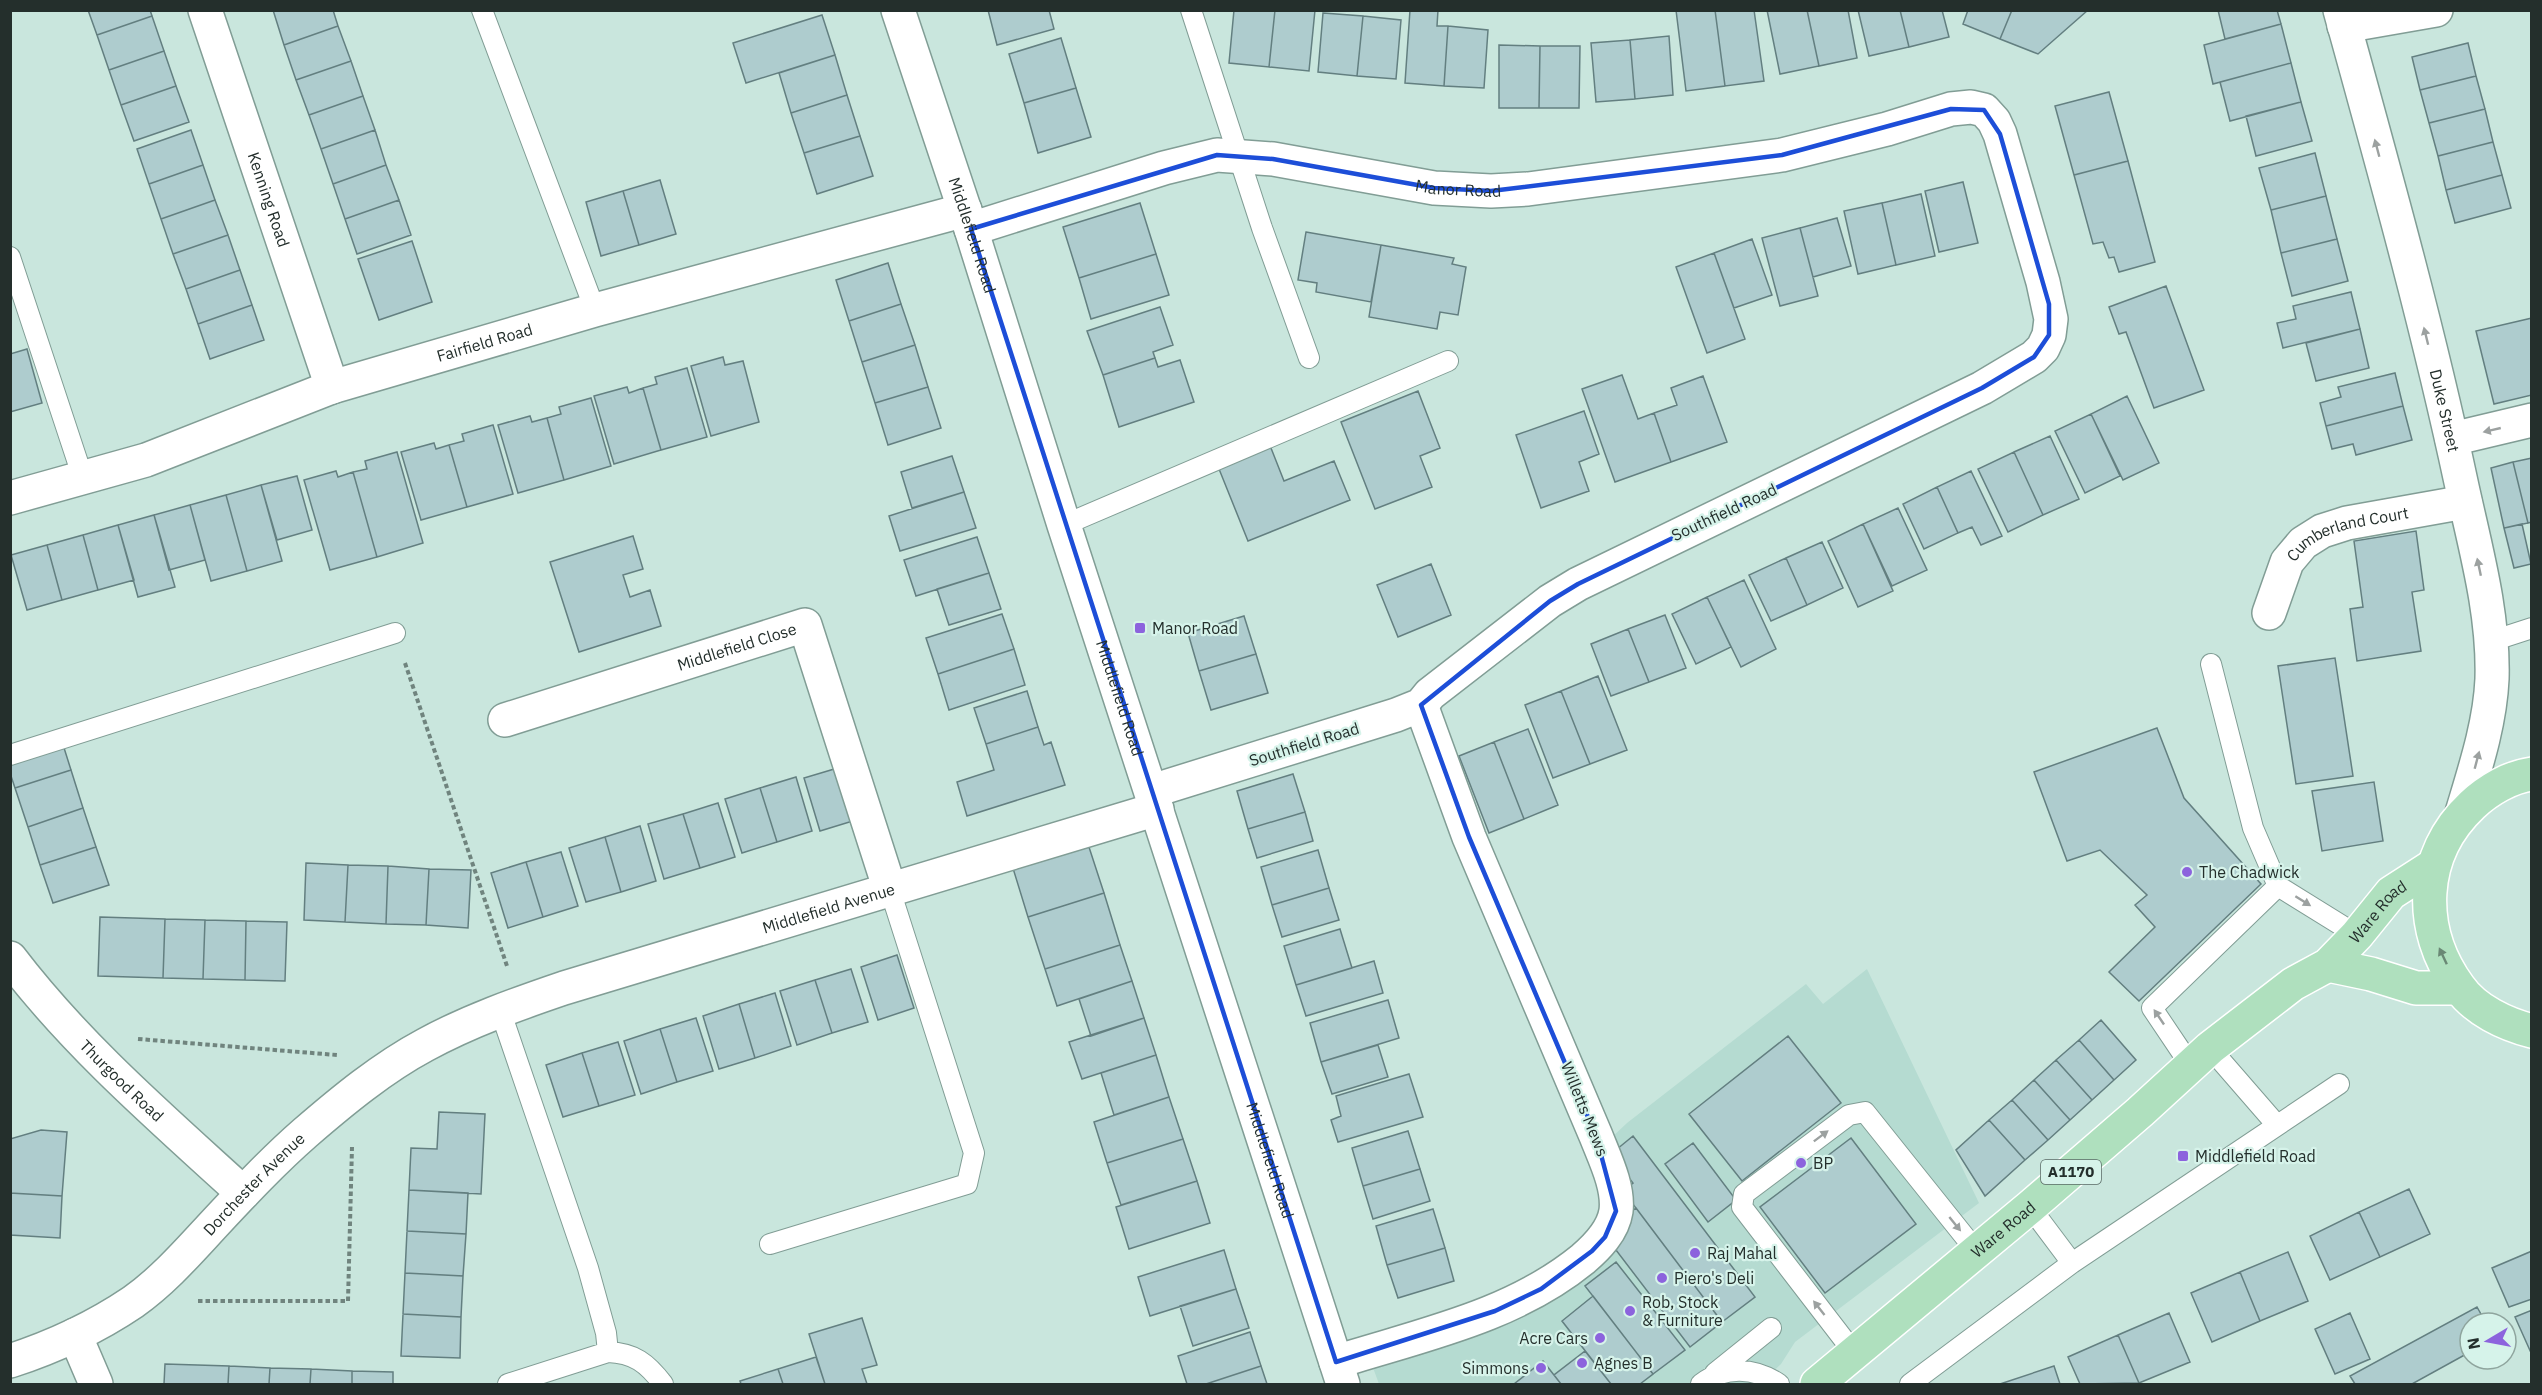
<svg xmlns="http://www.w3.org/2000/svg" width="2542" height="1395" font-family="'IBM Plex Sans',sans-serif">
<style>
.built{fill:#b5dbd1}
.building{fill:#aeccce;stroke:#637f80;stroke-width:1.5}
.lines{fill:none;stroke-linecap:round;stroke-linejoin:round}
.service-casing{stroke:#819d95;stroke-width:22}
.minor-casing{stroke:#819d95;stroke-width:36}
.tertiary-casing{stroke:#819d95;stroke-width:36}
.primary-casing{stroke:#fff;stroke-width:36}
.path{stroke:#70847e;stroke-width:4;stroke-dasharray:4.5 3;stroke-linecap:butt}
.service{stroke:#fff;stroke-width:20}
.minor{stroke:#fff;stroke-width:33}
.tertiary{stroke:#fff;stroke-width:33}
.primary{stroke:#afe0be;stroke-width:33}
.oneway{fill:#9ca1a0}
.oneway2{fill:#6a8875}
.marked{fill:none;stroke:#1d4ed8;stroke-width:4.5;stroke-linejoin:round}
.poi-dot{fill:#8c63dd;stroke:#d6f3ea;stroke-width:2}
.labels{text-anchor:middle;stroke-width:4.5;stroke-linejoin:round;paint-order:stroke}
.shield{fill:#d6f3ea;stroke:#596a65;stroke-width:1.5}
.shield-label{font-size:15px;font-weight:bold;fill:#242f2c}
.street-label{font-size:16px;fill:#242f2c;stroke:#d6f3ea}
.poi-label{font-size:16px;fill:#242f2c;stroke:#d6f3ea;text-anchor:start}
</style>
<rect width="100%" height="100%" fill="#c9e6dd"/>
<path class="built" d="M1867 969 1979 1203 1795 1342 1781 1364 1759 1384H1379L1372 1365 1624 1223 1609 1140 1627 1123 1806 984 1823 1004Z"/>
<path class="building" d="M88 10H150L152 16 97 35Z
M273 10H333L338 26 284 45Z
M988 10H1049L1054 29 997 45Z
M1234 10H1275L1269 67 1229 63Z
M1275 10H1315L1309 71 1269 67Z
M1410 10H1438L1437 26H1448L1444 86 1405 83Z
M1676 10H1715L1725 86 1686 91Z
M1715 10H1754L1764 81 1725 86Z
M1767 10H1807L1819 66 1780 74Z
M1807 10H1848L1857 58 1819 66Z
M1858 10H1900L1909 47 1869 56Z
M1900 10H1942L1949 37 1909 47Z
M1968 10H2012L2000 39 1963 24Z
M2012 10H2088L2038 54 2000 39Z
M2218 10H2277L2281 24 2225 39Z
M1323 13 1363 16 1357 76 1318 72Z
M822 15 835 55 746 83 733 43Z
M152 16 164 51 109 70 97 35Z
M1363 16 1401 20 1396 79 1357 76Z
M2281 24 2291 63 2213 84 2204 45Z
M338 26 351 61 296 80 284 45Z
M1448 26 1488 30 1484 88 1444 86Z
M1669 36 1673 95 1635 99 1630 40Z
M1061 38 1076 88 1024 103 1009 54Z
M1630 40 1635 99 1596 102 1591 43Z
M2468 43 2476 76 2420 90 2412 57Z
M1499 45 1540 46 1539 108H1499Z
M1540 46H1580L1579 108H1539Z
M164 51 176 86 121 105 109 70Z
M835 55 847 95 791 113 779 73Z
M351 61 363 96 309 115 296 80Z
M2291 63 2301 102 2230 121 2220 82Z
M2476 76 2485 109 2429 123 2420 90Z
M176 86 189 122 134 141 121 105Z
M1076 88 1091 137 1038 153 1024 103Z
M2109 92 2128 161 2074 175 2055 106Z
M847 95 860 136 804 153 791 113Z
M363 96 375 130 321 149 309 115Z
M2301 102 2312 141 2256 156 2246 116Z
M2485 109 2493 142 2438 156 2429 123Z
M191 130 203 165 149 184 137 149Z
M375 130 386 165 333 184 321 149Z
M860 136 873 176 817 194 804 153Z
M2493 142 2502 175 2446 190 2438 156Z
M2315 153 2326 196 2271 210 2259 168Z
M2128 161 2155 262 2119 272 2114 257 2109 258 2103 242 2093 244 2074 175Z
M203 165 215 200 161 219 149 184Z
M386 165 399 200 345 219 333 184Z
M2502 175 2511 208 2455 223 2446 190Z
M660 180 676 234 639 245 623 191Z
M1963 182 1978 243 1939 252 1925 191Z
M623 191 639 245 601 256 586 202Z
M1921 194 1935 256 1896 265 1882 203Z
M2326 196 2337 239 2281 253 2271 210Z
M215 200 228 235 173 254 161 219Z
M399 200 411 235 357 254 345 219Z
M1140 203 1156 254 1079 278 1063 227Z
M1882 203 1896 265 1858 274 1844 211Z
M1837 218 1851 266 1813 277 1800 228Z
M1800 228 1818 296 1780 306 1762 238Z
M1306 232 1381 245 1371 302 1316 292 1317 283 1298 280Z
M228 235 240 270 186 289 173 254Z
M1752 239 1772 295 1734 308 1714 253Z
M2337 239 2348 281 2292 296 2281 253Z
M412 241 432 302 379 320 358 259Z
M1381 245 1454 258 1452 264 1466 267 1458 315 1440 312 1437 329 1369 317Z
M1714 253 1745 339 1707 353 1676 267Z
M1156 254 1169 295 1091 319 1079 278Z
M888 263 901 304 849 321 836 280Z
M240 270 252 305 198 324 186 289Z
M2166 286 2204 390 2154 408 2126 332 2119 334 2109 307Z
M2351 292 2360 329 2283 348 2277 323 2296 319 2293 306Z
M901 304 915 345 862 362 849 321Z
M252 305 264 340 210 359 198 324Z
M1160 307 1173 345 1153 352 1155 358 1103 375 1087 331Z
M2532 318V395L2494 404 2476 331Z
M2360 329 2369 368 2316 381 2306 343Z
M915 345 928 387 875 403 862 362Z
M27 349 42 403 10 412V354Z
M723 357 725 365 743 361 759 422 711 436 691 366Z
M1155 358 1158 367 1180 360 1194 402 1119 427 1103 375Z
M687 368 707 437 661 450 643 388 657 384 655 377Z
M2395 373 2403 406 2326 426 2320 403 2341 397 2338 387Z
M1622 375 1638 419 1654 413 1671 462 1615 482 1582 389Z
M1703 376 1727 442 1671 462 1654 413 1677 405 1671 388Z
M627 387 629 393 643 388 661 450 614 464 594 396Z
M928 387 941 428 888 445 875 403Z
M1418 391 1440 448 1420 456 1432 487 1375 509 1341 422Z
M2127 396 2159 463 2123 480 2091 414Z
M591 398 611 466 564 480 547 418 561 414 559 407Z
M2403 406 2412 440 2356 455 2353 444 2332 449 2326 426Z
M1584 411 1599 454 1579 462 1589 491 1541 508 1516 435Z
M2091 414 2120 476 2085 493 2055 431Z
M530 416 532 422 547 418 564 480 518 493 498 425Z
M493 425 513 494 467 507 449 445 464 441 462 434Z
M2050 436 2079 499 2043 515 2014 452Z
M434 443 436 449 449 445 467 507 421 520 401 452Z
M1269 443 1284 481 1334 461 1350 500 1248 541 1217 464Z
M397 452 423 543 377 557 353 472 367 469 365 461Z
M2014 452 2043 515 2008 532 1978 469Z
M952 456 964 492 912 508 901 472Z
M2532 458V522L2528 523 2513 462Z
M2513 462 2528 523 2504 528 2491 468Z
M336 471 338 477 353 472 377 557 330 570 304 480Z
M1971 471 2002 536 1981 545 1972 527 1958 533 1937 487Z
M297 476 312 530 277 540 261 485Z
M261 485 282 561 247 571 226 495Z
M1937 487 1958 533 1924 549 1903 504Z
M964 492 976 528 900 551 889 516Z
M226 495 247 571 211 581 190 505Z
M190 505 205 560 169 570 154 515Z
M1898 508 1927 570 1892 586 1863 524Z
M154 515 175 587 138 597 118 525Z
M1863 524 1893 591 1858 607 1828 541Z
M2522 524 2531 564 2514 568 2504 528Z
M118 525 134 580 98 590 83 535Z
M2416 531 2424 590 2412 592 2421 651 2357 661 2350 609 2363 607 2354 541Z
M83 535 98 590 62 600 47 545Z
M633 536 643 569 623 575 630 597 650 590 661 626 579 652 550 562Z
M977 537 989 573 916 596 904 560Z
M1822 542 1843 588 1807 605 1786 558Z
M47 545 62 600 27 610 11 555Z
M1786 558 1807 605 1771 621 1749 575Z
M1431 564 1451 615 1398 637 1377 585Z
M989 573 1001 609 949 625 937 589Z
M1744 580 1776 649 1741 667 1707 597Z
M1707 597 1731 647 1696 664 1672 614Z
M1002 614 1014 649 938 674 926 638Z
M1665 615 1686 668 1649 682 1628 629Z
M1244 616 1256 654 1199 671 1188 633Z
M1628 629 1649 682 1611 696 1591 644Z
M1014 649 1025 685 949 710 938 674Z
M1256 654 1268 693 1211 710 1199 671Z
M2335 658 2353 776 2296 784 2278 666Z
M1598 676 1627 750 1590 764 1561 691Z
M1027 691 1038 727 986 744 974 708Z
M1561 691 1590 764 1553 778 1525 705Z
M1038 727 1044 745 1051 742 1065 785 967 816 957 782 994 770 986 744Z
M2157 728 2184 798 2261 884 2139 1001 2109 972 2155 927 2135 905 2147 895 2100 850 2067 861 2034 772Z
M1528 729 1558 805 1524 819 1494 742Z
M59 732 71 770 15 788 10 773V748Z
M1494 742 1524 819 1489 833 1459 756Z
M841 767 856 820 820 831 804 778Z
M71 770 83 808 28 827 15 788Z
M1293 774 1305 812 1248 829 1237 791Z
M796 777 812 831 777 842 760 788Z
M2374 782 2383 841 2322 851 2312 791Z
M760 788 777 842 742 853 725 799Z
M718 803 735 857 700 868 683 814Z
M83 808 96 847 40 865 28 827Z
M1305 812 1313 841 1257 858 1248 829Z
M683 814 700 868 664 879 648 824Z
M640 826 656 881 621 892 605 837Z
M605 837 621 892 586 902 569 848Z
M1087 841 1104 893 1028 917 1012 865Z
M96 847 109 885 53 903 40 865Z
M1318 850 1329 888 1272 905 1261 867Z
M561 852 578 906 543 917 526 862Z
M526 862 543 917 508 928 491 873Z
M306 863 348 865 345 922 304 920Z
M348 865 388 866 386 924 345 922Z
M388 866 429 869 426 925 386 924Z
M429 869 471 870 468 928 426 925Z
M1329 888 1339 920 1282 937 1272 905Z
M1104 893 1120 945 1045 969 1028 917Z
M100 917 165 919 163 978 98 976Z
M165 919 205 920 203 979 163 978Z
M205 920 246 921 245 980 203 979Z
M246 921 287 922 285 981 245 980Z
M1340 929 1352 968 1296 985 1284 946Z
M1120 945 1132 981 1057 1006 1045 969Z
M897 955 914 1008 878 1020 861 967Z
M1374 961 1383 993 1306 1016 1296 985Z
M851 969 868 1022 832 1033 815 980Z
M815 980 832 1033 797 1045 780 991Z
M1132 981 1144 1018 1091 1036 1079 999Z
M775 993 791 1046 755 1058 739 1004Z
M1388 1000 1399 1038 1321 1062 1310 1023Z
M739 1004 755 1058 719 1069 703 1016Z
M696 1018 713 1071 677 1082 660 1029Z
M1144 1018 1156 1055 1082 1079 1069 1042Z
M2101 1020 2136 1060 2114 1080 2079 1040Z
M660 1029 677 1082 641 1094 624 1041Z
M1788 1036 1841 1103 1742 1181 1689 1114Z
M2079 1040 2114 1080 2092 1100 2056 1060Z
M618 1042 635 1095 599 1106 582 1053Z
M1378 1045 1388 1077 1332 1094 1321 1062Z
M582 1053 599 1106 563 1117 546 1065Z
M1156 1055 1169 1097 1114 1115 1101 1073Z
M2056 1060 2092 1100 2070 1120 2034 1080Z
M1409 1074 1423 1117 1338 1142 1331 1120 1341 1116 1336 1096Z
M2034 1080 2070 1120 2048 1140 2012 1100Z
M1169 1097 1183 1139 1107 1163 1094 1122Z
M2012 1100 2048 1140 2025 1160 1989 1120Z
M439 1112 485 1114 481 1194 409 1190 411 1148 437 1149Z
M1989 1120 2025 1160 1985 1196 1956 1150Z
M41 1130 67 1132 62 1196 10 1193V1139Z
M1408 1131 1420 1169 1363 1186 1352 1148Z
M1633 1136 1755 1297 1722 1322 1623 1191 1633 1183 1611 1154Z
M1851 1138 1916 1224 1825 1293 1760 1207Z
M1183 1139 1197 1181 1121 1205 1107 1163Z
M1693 1143 1736 1200 1708 1222 1665 1164Z
M1420 1169 1430 1201 1373 1219 1363 1186Z
M1197 1181 1210 1223 1129 1249 1116 1207Z
M2409 1189 2430 1234 2380 1257 2359 1212Z
M409 1190 468 1193 466 1234 407 1231Z
M10 1193 62 1196 60 1238 10 1235Z
M1636 1208 1722 1322 1690 1347 1603 1233Z
M1433 1209 1445 1248 1387 1265 1376 1226Z
M2359 1212 2380 1257 2330 1280 2310 1236Z
M407 1231 466 1234 463 1276 405 1273Z
M1445 1248 1454 1281 1398 1298 1387 1265Z
M1224 1250 1236 1289 1150 1316 1138 1277Z
M2532 1251V1299L2509 1307 2492 1268Z
M2288 1252 2308 1301 2260 1321 2240 1272Z
M1616 1262 1685 1350 1653 1374 1585 1286Z
M2240 1272 2260 1321 2212 1342 2191 1293Z
M405 1273 463 1276 461 1317 403 1314Z
M1236 1289 1249 1328 1193 1346 1180 1306Z
M1593 1296 1653 1374 1640 1384H1611L1562 1321Z
M2477 1307 2486 1323H2470V1352L2412 1384H2355L2350 1376Z
M2532 1310V1355L2515 1317Z
M2169 1313 2190 1362 2139 1383 2118 1335Z
M2350 1313 2370 1359 2335 1374 2315 1329Z
M403 1314 461 1317 460 1358 401 1356Z
M862 1318 877 1365 862 1369 867 1384H825L809 1334Z
M1250 1332 1261 1366 1206 1384H1187L1178 1356Z
M2118 1335 2139 1383 2080 1384 2068 1357Z
M1585 1351 1611 1384H1561L1554 1375Z
M816 1357 825 1384H783L778 1369Z
M1543 1361 1561 1384H1514Z
M165 1364 229 1366 228 1384H164Z
M229 1366 270 1368 269 1384H228Z
M1261 1366 1267 1384H1206Z
M2054 1366 2060 1384H2000Z
M270 1368 311 1369 310 1384H269Z
M311 1369 352 1371V1384H310Z
M778 1369 783 1384H741L740 1381Z
M352 1371 393 1372V1384H352Z"/>
<g class="lines">
<g class="service-casing">
<path id="service" d="M482 10 595 310
M1191 10 1262 228 1309 358
M10 257 83 478
M1064 525 1448 361
M2492 641 2532 628
M2211 664 2253 828 2278 886
M10 755 395 633
M500 1010 588 1268 606 1333 608 1352
M2210 1048 2276 1124
M2191 1066 2152 1008 2278 886 2357 935
M2030 1207 2072 1263
M770 1244 967 1184 974 1153 890 890
M1855 1354 1742 1207 1744 1194 1849 1115 1865 1112 1977 1252
M1715 1373 1771 1328
M508 1384 608 1352C634 1353 647 1363 663 1384
M1701 1384C1725 1366 1754 1367 1779 1384
M1910 1384 2072 1263 2339 1084"/>
</g>
<g class="minor-casing">
<g id="minor">
<path id="s1" d="M205 10 332 387"/>
<path id="s2" d="M898 10 971 229 1064 525 1343 1384"/>
<path d="M2344 26 2436 10"/>
<path id="s3" d="M971 229 1164 168 1217 155 1273 159 1434 188 1491 191 1528 189 1782 155 1887 129 1951 109 1971 107 1984 110 1994 121 2000 134 2043 282 2051 319 2049 335 2043 348 2034 357 1982 388 1578 584 1550 601 1430 694 1421 705 1396 715 1152 791"/>
<path d="M2452 439 2532 420"/>
<path id="s4" d="M10 498 146 460 332 387 595 310 965 210"/>
<path id="s5" d="M2269 613 2287 562 2303 543 2322 531 2347 523 2465 502"/>
<path id="s6" d="M505 720 805 625 890 890"/>
<path id="s7" d="M10 958C77 1046 162 1119 243 1193"/>
<path d="M75 1335 96 1384"/>
<path id="s8" d="M10 1361C53 1347 96 1327 133 1302 164 1280 189 1251 215 1223 244 1192 273 1161 305 1133 342 1101 382 1068 425 1045 469 1021 517 1004 564 988L1157 809"/>
<path d="M1336 1362C1421 1335 1512 1317 1583 1259 1597 1247 1613 1231 1616 1211 1619 1187 1605 1159 1596 1136L1469 837 1421 705"/>
</g>
</g>
<g class="tertiary-casing">
<g id="tertiary">
<path id="s9" d="M2340 10C2383 166 2427 323 2461 482 2475 547 2494 612 2492 679 2490 725 2474 772 2461 816"/>
</g>
</g>
<g class="primary-casing">
<g id="primary">
<path d="M2532 774C2510 777 2488 790 2472 805 2419 855 2417 929 2459 987 2475 1010 2505 1024 2532 1031"/>
<path d="M2328 965 2371 974 2416 988H2459"/>
<path id="s10" d="M1817 1384 2030 1207 2140 1112 2210 1048 2293 984 2328 965 2357 935 2391 893 2433 866"/>
</g>
</g>
<path class="path" d="M405 663 507 966
M138 1039 337 1055
M198 1301H348L352 1147"/>
<use href="#service" class="service"/>
<use href="#minor" class="minor"/>
<use href="#tertiary" class="tertiary"/>
<use href="#primary" class="primary"/>
</g>
<defs><path id="oneway-solid" d="M-6-.8H1V-3.2L6.5 0L1 3.2V.8H-6Z" transform="scale(1.5)"/></defs>
<g class="oneway">
<use href="#oneway-solid" transform="translate(2377 148) rotate(-105)"/>
<use href="#oneway-solid" transform="translate(2426 336) rotate(-104)"/>
<use href="#oneway-solid" transform="translate(2492 430) rotate(167)"/>
<use href="#oneway-solid" transform="translate(2479 567) rotate(-102)"/>
<use href="#oneway-solid" transform="translate(2477 760) rotate(-75)"/>
<use href="#oneway-solid" transform="translate(2303 901) rotate(32)"/>
<use href="#oneway-solid" transform="translate(2159 1017) rotate(-124)"/>
<use href="#oneway-solid" transform="translate(1821 1136) rotate(-37)"/>
<use href="#oneway-solid" transform="translate(1955 1224) rotate(51)"/>
<use href="#oneway-solid" transform="translate(1819 1308) rotate(-128)"/>
</g>
<use class="oneway2" href="#oneway-solid" transform="translate(2443 956) rotate(-115)"/>
<path class="marked" d="M1951 109 1984 110 2000 134 2049 304V335L2034 357 1982 388 1578 584 1550 601 1421 705 1469 837 1596 1136 1616 1211 1605 1237 1592 1251 1541 1289 1495 1311 1336 1362 971 229 1217 155 1273 159 1434 188 1491 191 1782 155Z"/>
<g class="poi-dot">
<rect x="1134" y="622" width="12" height="12" rx="3"/>
<circle cx="2187" cy="872" r="6"/>
<rect x="2177" y="1150" width="12" height="12" rx="3"/>
<circle cx="1801" cy="1163" r="6"/>
<circle cx="1695" cy="1253" r="6"/>
<circle cx="1662" cy="1278" r="6"/>
<circle cx="1630" cy="1311" r="6"/>
<circle cx="1600" cy="1338" r="6"/>
<circle cx="1582" cy="1363" r="6"/>
<circle cx="1541" cy="1368" r="6"/>
</g>
<g class="labels">
<rect class="shield" x="2041" y="1160" width="60" height="24" rx="4.5"/>
<g class="shield-label">
<text x="2071" y="1177">A1170</text>
</g>
<g class="street-label">
<text dy="6" stroke="none"><textPath href="#s3" startOffset="501">Manor Road</textPath></text>
<text dy="6" stroke="none"><textPath href="#s1" startOffset="200">Kenning Road</textPath></text>
<text dy="6" stroke="none"><textPath href="#s2" startOffset="237">Middlefield Road</textPath></text>
<text dy="6" stroke="none"><textPath href="#s4" startOffset="500">Fairfield Road</textPath></text>
<text dy="6" stroke="none"><textPath href="#s9" startOffset="414">Duke Street</textPath></text>
<text transform="translate(1724 512) rotate(-25)" y="6">Southfield Road</text>
<text dy="6" stroke="none"><textPath href="#s5" startOffset="124">Cumberland Court</textPath></text>
<text dy="6" stroke="none"><textPath href="#s6" startOffset="243">Middlefield Close</textPath></text>
<text dy="6" stroke="none"><textPath href="#s2" startOffset="723">Middlefield Road</textPath></text>
<text transform="translate(1304 744) rotate(-17)" y="6">Southfield Road</text>
<text dy="6" stroke="none"><textPath href="#s8" startOffset="954">Middlefield Avenue</textPath></text>
<text dy="6" stroke="none"><textPath href="#s10" startOffset="735">Ware Road</textPath></text>
<text dy="6" stroke="none"><textPath href="#s7" startOffset="166">Thurgood Road</textPath></text>
<text transform="translate(1585 1109) rotate(68)" y="6">Willetts Mews</text>
<text dy="6" stroke="none"><textPath href="#s2" startOffset="1209">Middlefield Road</textPath></text>
<text dy="6" stroke="none"><textPath href="#s8" startOffset="306">Dorchester Avenue</textPath></text>
<text dy="6" stroke="none"><textPath href="#s10" startOffset="242">Ware Road</textPath></text>
</g>
<g class="poi-label">
<text x="1152" y="634">Manor Road</text>
<text x="2199" y="878">The Chadwick</text>
<text x="2195" y="1162">Middlefield Road</text>
<text x="1813" y="1169">BP</text>
<text x="1707" y="1259">Raj Mahal</text>
<text x="1674" y="1284">Piero's Deli</text>
<text x="1642" y="1308">Rob, Stock<tspan x="1642" dy="18">&amp; Furniture</tspan></text>
<text x="1588" y="1344" text-anchor="end">Acre Cars</text>
<text x="1594" y="1369">Agnes B</text>
<text x="1529" y="1374" text-anchor="end">Simmons</text>
</g>
</g>
<rect width="2542" height="1395" fill="none" stroke="#242f2c" stroke-width="24"/>
<g transform="translate(2488 1341) rotate(260)"><circle r="28" fill="#d6f3ea" stroke="#8fa59e" stroke-width="1.5"/>
<path d="M0-4.5L10 22L0 15L-10 22Z" fill="#8c63dd"/>
<text y="-9" font-size="16" font-weight="bold" text-anchor="middle" fill="#242f2c">N</text>
</g>
</svg>
